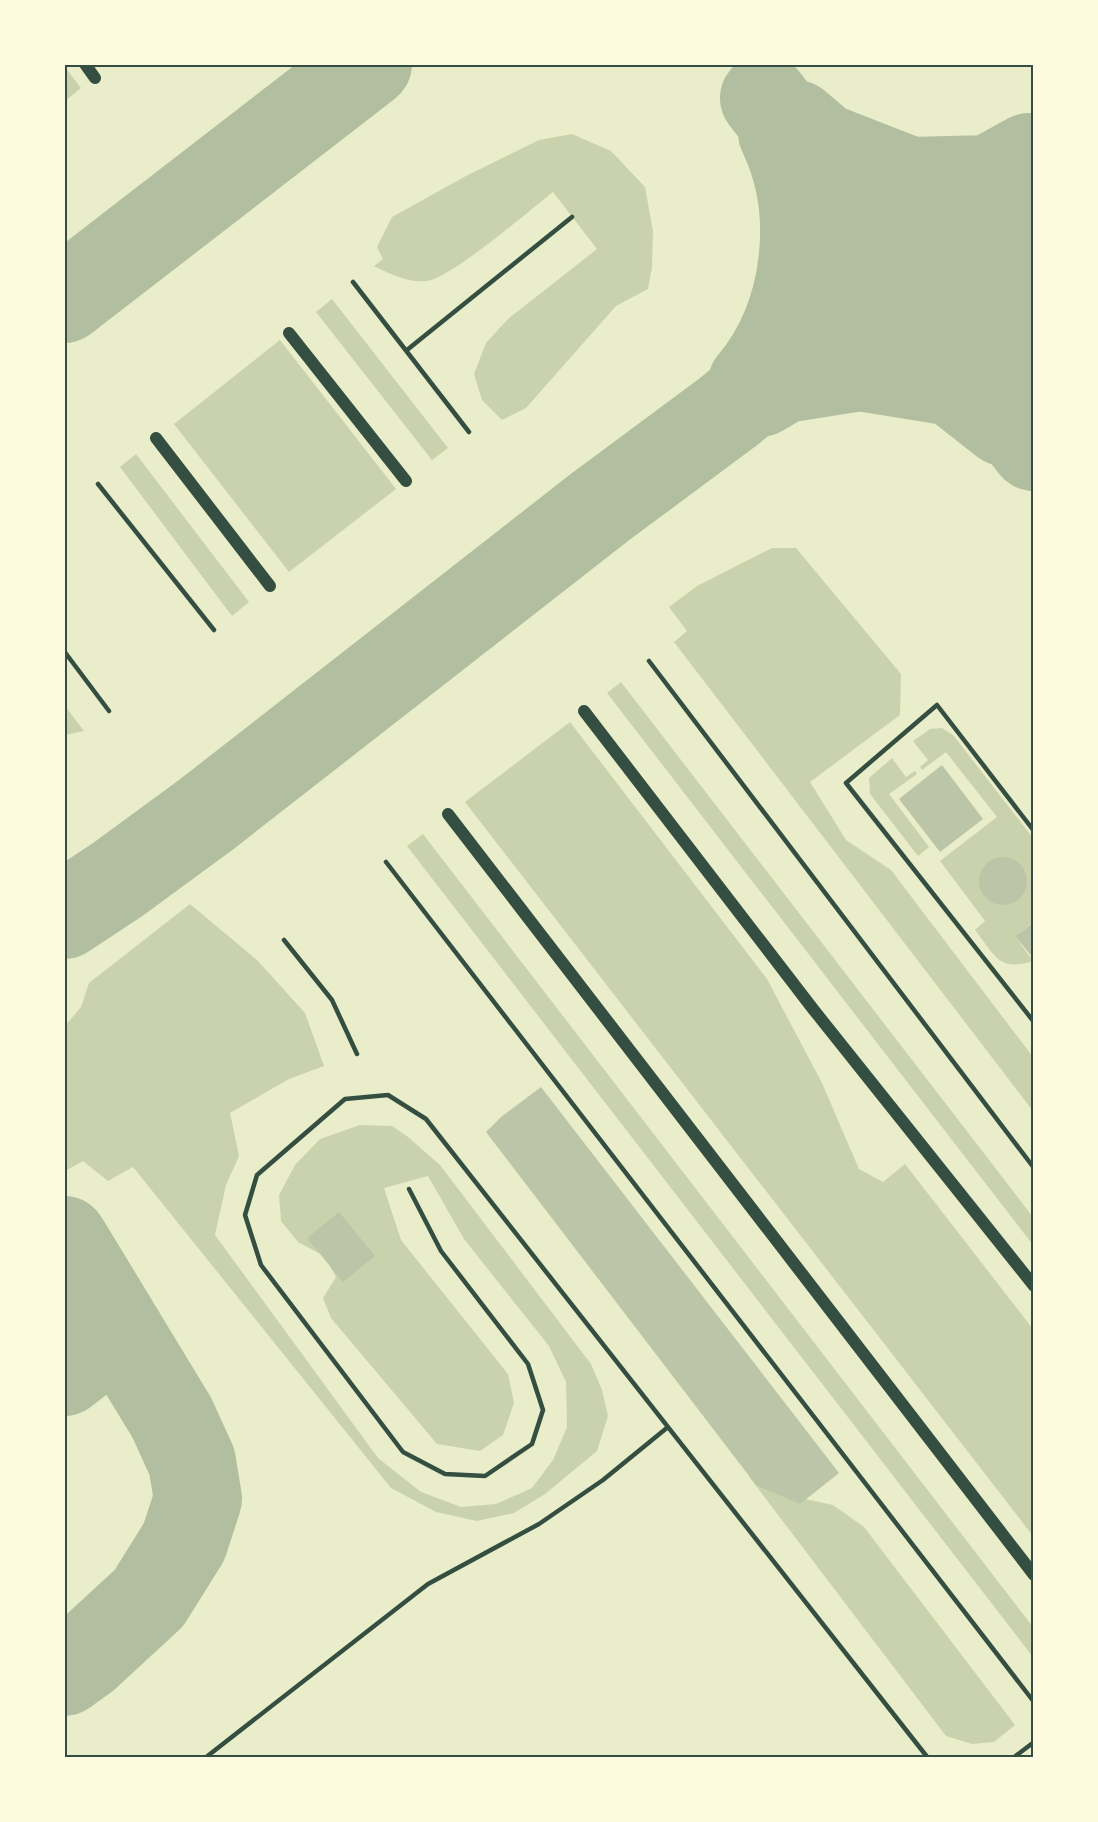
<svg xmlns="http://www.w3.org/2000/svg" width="1098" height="1822" font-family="Lato,sans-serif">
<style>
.green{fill:#cad2ad}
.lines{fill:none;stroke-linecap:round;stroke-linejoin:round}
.taxiway{stroke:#b2bea0;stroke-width:88}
.building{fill:#bcc5a7}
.service{stroke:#344e41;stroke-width:4.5}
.secondary{stroke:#344e41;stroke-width:12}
.neatline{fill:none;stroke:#344e41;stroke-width:2}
</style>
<rect width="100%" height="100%" fill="#e9edc9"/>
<path class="green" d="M65 67 81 88 65 101Z
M572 134 611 151 645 187 653 231 652 267 648 289 616 306 526 408 502 420 482 400 474 374 486 343 508 319 597 249 553 192C529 211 451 278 427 281 408 283 390 274 374 266L383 259 377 247 392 217 466 176 539 140Z
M332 299 448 448 432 460 316 312Z
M280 340 396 489 289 572 174 424Z
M136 454 249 602 232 616 120 467Z
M772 548H796L901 674 900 715 810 782 846 840 891 870 1033 1057V1111L674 642 687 631 669 607 697 586Z
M621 682 1033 1217V1245L607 693Z
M65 706 84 731 65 735Z
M570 722 767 979 822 1083 859 1169 883 1182 905 1164 1033 1329V1536L465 802Z
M942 728 953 735 1033 838V922L1015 936 1033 961C998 972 995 955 975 930L985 921 940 861 997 817 946 752 922 770 920 767 928 760 913 741 930 729Z
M892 758 906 777 915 771 917 774 889 794 929 847 918 856 870 794 869 778Z
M423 834 1033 1627V1657L407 846Z
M190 904 257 960 305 1013 324 1066 289 1079 230 1113 239 1156 226 1185 215 1235 378 1458 421 1492 461 1507 496 1504 532 1488 553 1460 567 1427 566 1382 549 1346 464 1239 428 1176 384 1188 401 1240 508 1374 514 1403 503 1435 480 1451 437 1444 331 1318 323 1298 336 1277 324 1256 298 1242 281 1221 279 1195 295 1165 320 1139 360 1125 392 1126 408 1137 440 1165 591 1364 602 1390 608 1416 597 1451 545 1494 514 1513 477 1521 436 1512 391 1488 133 1167 108 1181 83 1161 65 1171V1026L81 1007 89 983Z
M750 1478 805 1499 833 1505 864 1527 1015 1725 994 1742 972 1744 946 1736Z"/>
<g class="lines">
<path class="taxiway" d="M764 98 1034 447
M796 124 823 147 910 181 989 179 1029 157
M64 299 368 64
M752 383C808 316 820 211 782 133
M760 393 784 379 860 367 953 382 1004 422
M1018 418 996 354 998 276 1019 211 1034 187
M64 915 117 880 207 814 600 507 728 412 1034 163
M64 1240 172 1418 192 1462 198 1499 184 1542 149 1598 85 1657 64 1672
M64 1372 118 1330"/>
</g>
<path class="building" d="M942 765 983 819 940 852 899 799Z
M979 881a24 24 0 1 1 48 0a24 24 0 1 1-48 0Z
M1034 922V959L1015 936Z
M541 1087 839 1473 800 1504 756 1485 486 1132 501 1117Z
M339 1212 375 1256 343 1282 307 1238Z"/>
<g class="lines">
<path class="service" d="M353 282 469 432
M407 350 572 217
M98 484 214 630
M64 651 109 711
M649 661 1034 1168
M1034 831 937 705 846 783 1034 1022
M386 862 1034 1702
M284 940 332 1000 357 1054
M1034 985V986
M409 1189 441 1251 528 1364 543 1410 532 1444 485 1476 445 1474 403 1452 261 1265 245 1215 257 1175 345 1099 388 1095 426 1119 928 1758
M205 1758 428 1584 539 1524 603 1480 668 1427
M1013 1758 1034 1742"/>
<path class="secondary" d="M85 64 95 78
M289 333 406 481
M156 438 270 586
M584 711 813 1009 1034 1286
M448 814 1034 1575"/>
</g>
<rect width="1098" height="1822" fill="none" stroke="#fefae0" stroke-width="132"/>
<rect x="66" y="66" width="966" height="1690" class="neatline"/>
</svg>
